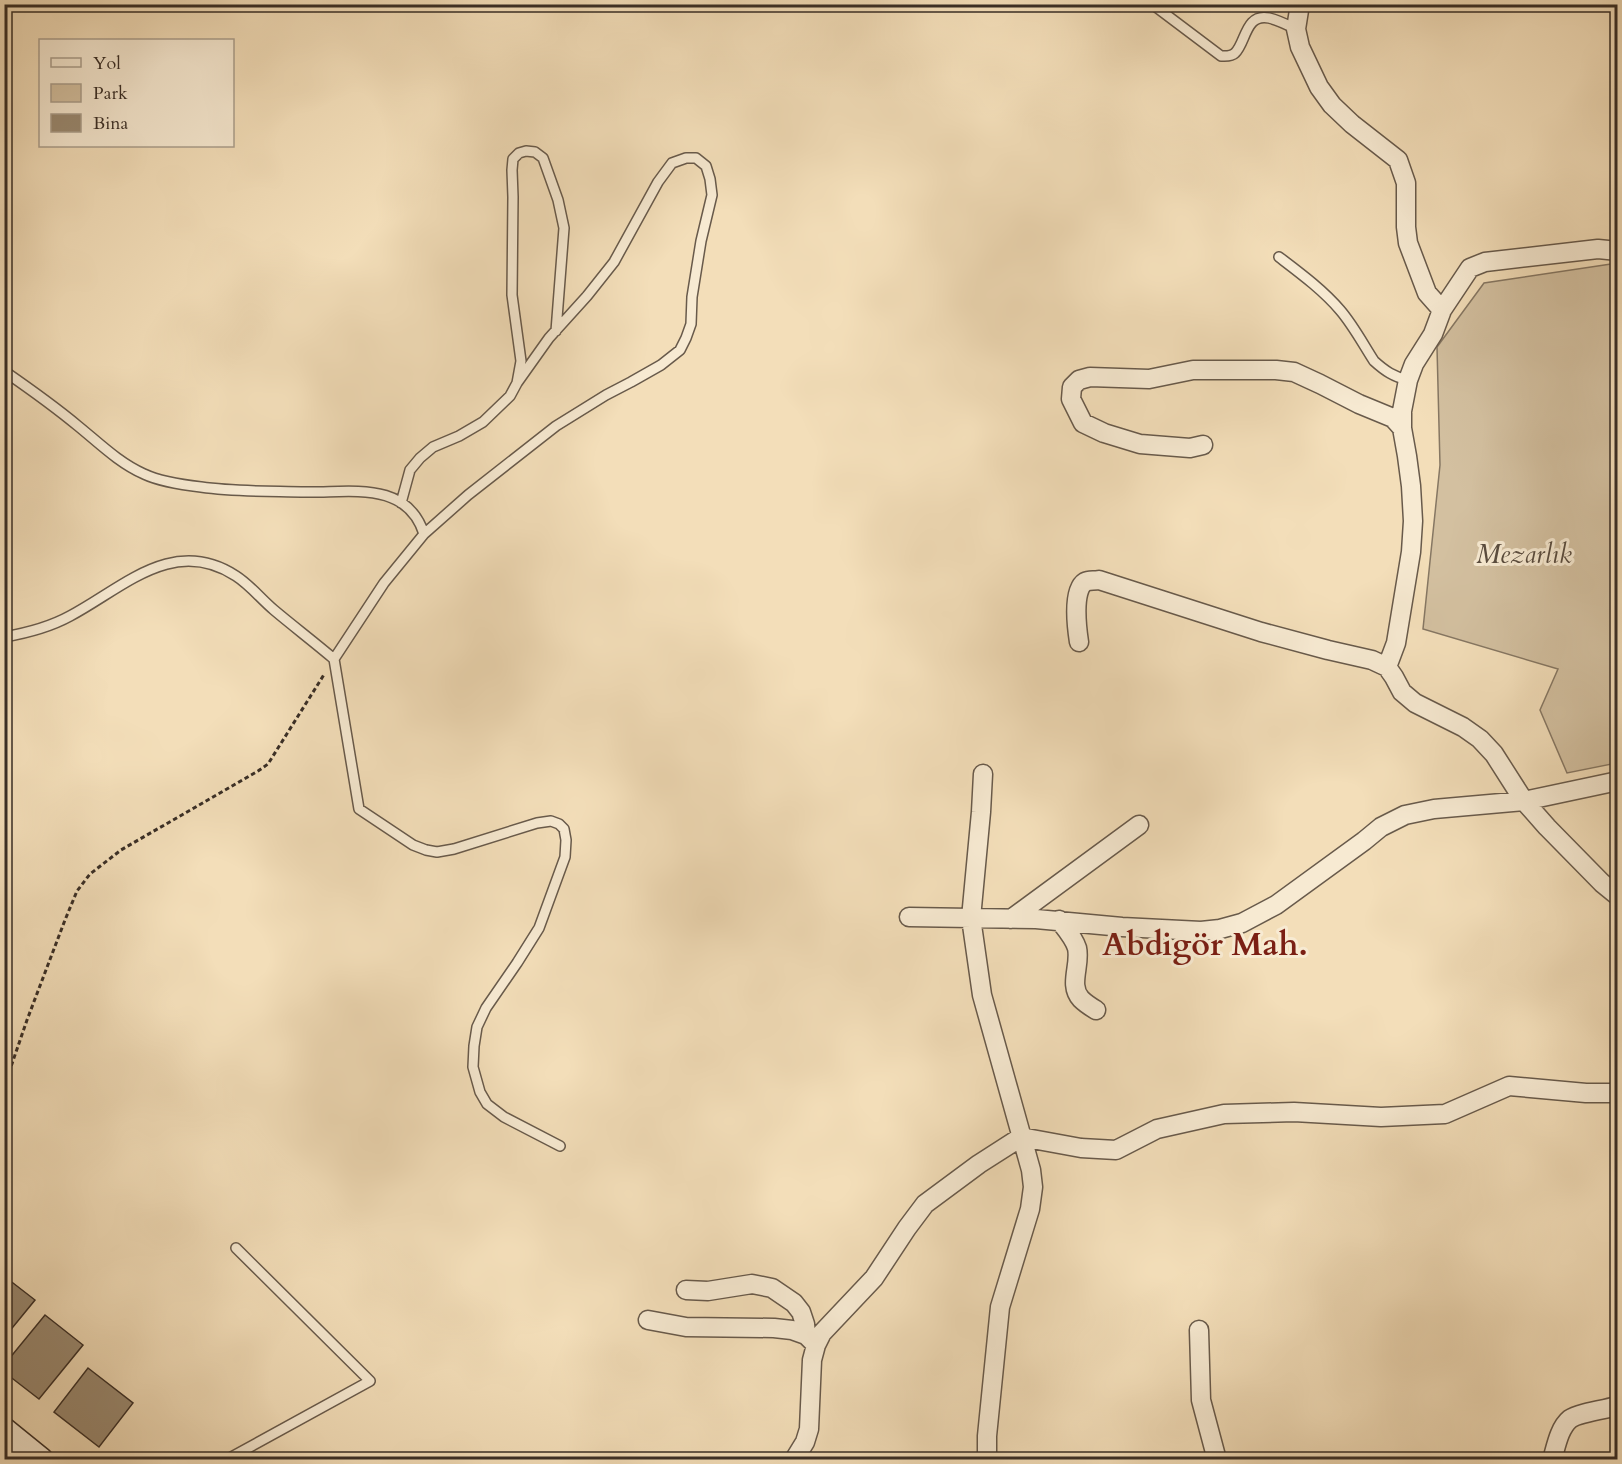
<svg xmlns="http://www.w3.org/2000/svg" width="1622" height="1464" font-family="Cardo,serif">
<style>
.green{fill:#d3c0a0;stroke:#867763;stroke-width:1.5}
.building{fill:#9a8a72;stroke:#392e26;stroke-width:1.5}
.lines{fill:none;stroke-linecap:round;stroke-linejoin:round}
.lane-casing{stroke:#685a4b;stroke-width:12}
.street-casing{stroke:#685a4b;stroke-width:21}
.secondary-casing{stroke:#392e26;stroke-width:27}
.path{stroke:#392e26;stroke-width:3;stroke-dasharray:4.5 3;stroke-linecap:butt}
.lane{stroke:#f7ead2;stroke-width:9}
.street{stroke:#f7ead2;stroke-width:18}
.secondary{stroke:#f7ead2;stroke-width:24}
.labels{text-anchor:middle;stroke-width:6;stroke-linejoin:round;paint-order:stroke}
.park-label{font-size:26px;font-style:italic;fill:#584b3e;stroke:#f7ead2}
.district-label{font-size:32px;font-weight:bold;fill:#7a1f14;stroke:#f7ead2}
</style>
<rect width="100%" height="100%" fill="#f3deb9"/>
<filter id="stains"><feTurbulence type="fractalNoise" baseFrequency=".00333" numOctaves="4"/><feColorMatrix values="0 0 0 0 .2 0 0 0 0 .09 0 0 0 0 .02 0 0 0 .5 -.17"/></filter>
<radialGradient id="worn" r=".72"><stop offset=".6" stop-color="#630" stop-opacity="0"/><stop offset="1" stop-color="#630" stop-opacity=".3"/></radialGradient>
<path class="green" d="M1611 264H1618L1617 763 1567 773 1540 710 1558 669 1423 629 1440 465 1437 347 1484 283Z"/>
<path class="building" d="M4 1276 35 1300 4 1338Z
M45 1315 83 1345 39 1399 4 1372V1365Z
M88 1368 133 1403 99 1447 54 1412Z"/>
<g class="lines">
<g class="lane-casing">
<path id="lane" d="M1152 4 1221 56C1225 56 1231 57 1235 53 1246 43 1245 13 1269 18 1278 20 1288 25 1296 29
M1279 257C1300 273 1323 290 1340 310 1353 325 1363 344 1374 361 1385 371 1394 377 1408 380
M4 371C30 389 54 406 78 426 99 443 119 463 144 474 161 482 183 485 201 487 236 492 272 491 306 492 349 493 407 480 424 534L384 583 334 659
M401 503 410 470 420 458 433 447 459 436 483 422 510 396 517 383 521 361 512 295 513 197 512 170 513 159 519 153 526 151 535 152 543 158 558 200 564 228 556 331
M424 534 468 495 556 426 606 395 631 382 661 365 680 350 686 338 691 324 692 297 701 241 712 195 710 179 706 166 696 158H686L672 163 658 182 614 262 587 296 549 338 517 383
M4 637C27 633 50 627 70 616 123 588 173 535 236 576 250 585 261 599 274 610 293 626 314 642 334 659L359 809 413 845 426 850 437 852 454 849 537 823 551 821 559 824 564 829 566 840 565 857 539 928 517 963 486 1008 477 1027 474 1046 473 1067 480 1092 487 1104 504 1117 560 1146
M226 1460 370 1381 236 1248"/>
</g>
<g class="street-casing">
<path id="street" d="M1300 4 1296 29 1300 47 1319 87 1332 105 1352 124 1398 160 1406 183V227L1408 243 1427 293 1442 310
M1203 445 1190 448 1140 444 1104 433 1083 423 1071 399 1072 387 1079 380 1090 377 1149 379 1193 370H1276L1294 372 1320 384 1359 404 1393 418 1402 428
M1079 642C1077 629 1072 590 1085 582 1089 580 1094 581 1099 580L1261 632 1328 650 1372 660 1387 667 1394 677 1402 692 1415 703 1463 727 1480 739 1494 754 1524 801 1547 827 1602 883 1618 896
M1387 667 1396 643 1411 552 1413 521 1411 486 1407 456 1402 428V411L1408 380 1414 364 1433 334 1442 310 1470 268 1485 262 1598 249 1618 251
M983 774 981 812 971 918 982 995 1031 1170 1033 1187 1030 1209 1000 1307 987 1436V1460
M909 917 1036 919 1122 927 1201 931 1220 929 1242 923 1276 905 1364 841 1381 827 1405 815 1434 809 1524 801 1618 781
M1011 919 1139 825
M1059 920C1066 929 1074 938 1077 948 1081 965 1068 985 1081 999 1085 1003 1091 1007 1096 1010
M686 1290 708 1291 752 1284 772 1288 794 1303 801 1312 805 1324 806 1335
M648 1320 686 1327 774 1328 792 1330 806 1335 816 1345
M1199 1330 1201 1400 1217 1460
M794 1460 805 1442 809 1429 812 1360 816 1345 822 1333 874 1278 907 1228 925 1204 979 1164 1021 1137 1081 1148 1116 1150 1157 1129 1224 1114 1294 1112 1381 1117 1445 1114 1509 1086 1586 1093H1618
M1552 1460C1556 1447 1559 1428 1570 1419 1578 1413 1607 1409 1618 1406"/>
</g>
<g class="secondary-casing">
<path id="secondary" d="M4 1430 41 1460"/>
</g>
<path class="path" d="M4 1087 27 1020 65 920 77 891 90 874 121 850 258 771 268 764 325 673"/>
<use href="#lane" class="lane"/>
<use href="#street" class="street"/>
<use href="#secondary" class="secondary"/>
</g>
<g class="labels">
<g class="park-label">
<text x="1524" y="563">Mezarlık</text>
</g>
<g class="district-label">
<text x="1205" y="955">Abdigör Mah.</text>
</g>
</g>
<rect width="1622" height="1464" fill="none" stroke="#f3deb9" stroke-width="24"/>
<rect x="6" y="6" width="1610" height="1452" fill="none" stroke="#392e26" stroke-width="3"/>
<rect x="12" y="12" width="1598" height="1440" fill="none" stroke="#392e26" stroke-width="1.5"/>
<rect x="39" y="39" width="195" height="108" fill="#f7ead2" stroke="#ab9f8d" stroke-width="1.5"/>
<rect x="51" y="58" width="30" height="9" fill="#f7ead2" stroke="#ab9f8d" stroke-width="1.5"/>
<text x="93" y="69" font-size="18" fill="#392e26">Yol</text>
<rect x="51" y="84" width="30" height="18" fill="#d3c0a0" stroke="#ab9f8d" stroke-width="1.5"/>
<text x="93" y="99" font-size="18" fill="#392e26">Park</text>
<rect x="51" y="114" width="30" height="18" fill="#9a8a72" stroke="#ab9f8d" stroke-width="1.5"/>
<text x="93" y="129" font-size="18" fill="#392e26">Bina</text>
<rect width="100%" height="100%" filter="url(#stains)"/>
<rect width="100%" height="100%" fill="url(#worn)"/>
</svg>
